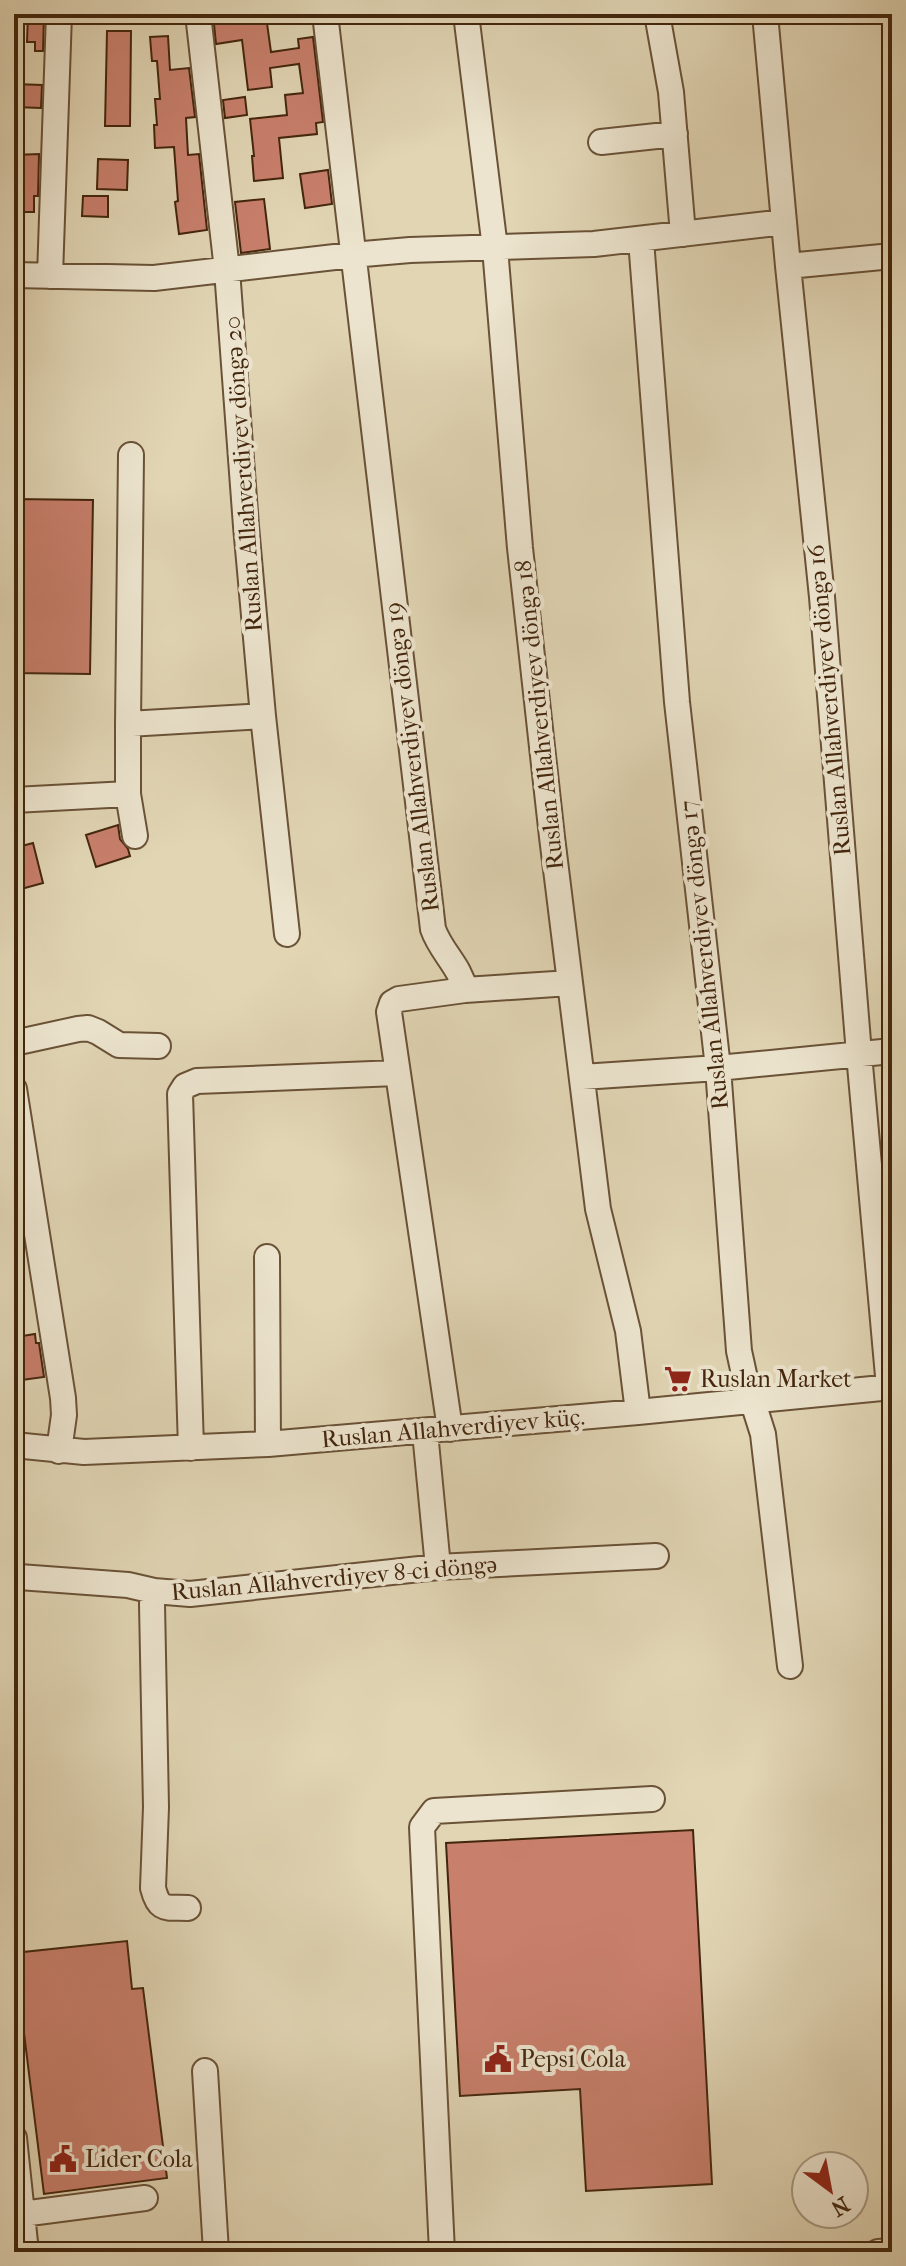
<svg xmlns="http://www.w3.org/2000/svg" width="906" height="2266" font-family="'IM FELL French Canon',serif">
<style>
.building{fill:#c87f6c;stroke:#43260d;stroke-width:2}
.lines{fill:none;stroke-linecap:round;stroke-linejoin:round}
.minor-casing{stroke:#6a5237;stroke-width:28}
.minor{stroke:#ece4ce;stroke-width:24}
.labels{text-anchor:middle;stroke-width:8;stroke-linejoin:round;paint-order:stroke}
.street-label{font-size:24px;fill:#43260d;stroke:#ece4ce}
.poi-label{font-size:24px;fill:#43260d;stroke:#ece4ce;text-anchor:start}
</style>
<rect width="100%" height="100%" fill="#e1d5b4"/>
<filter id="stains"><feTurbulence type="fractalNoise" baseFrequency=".0025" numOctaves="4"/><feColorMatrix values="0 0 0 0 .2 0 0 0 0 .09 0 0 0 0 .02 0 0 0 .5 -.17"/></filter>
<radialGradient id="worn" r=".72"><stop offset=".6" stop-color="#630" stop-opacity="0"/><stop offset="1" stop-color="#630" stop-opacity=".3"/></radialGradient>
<path class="building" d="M28 14H44L43 51H35V42H27Z
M213 14H232L233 20 266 16 271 52 299 48 298 39 313 37 323 122 316 123 317 134 279 138 283 178 254 181 252 156H254L250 119 287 115 285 95 303 93 299 64 270 68 272 87 248 90 242 40 216 44Z
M107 31H131L130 126H105Z
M168 36 170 70 189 68 195 117 186 118 188 155 199 154 207 230 179 234 175 202 178 201 174 147 155 148 154 125H157L155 99H160L157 61H152L150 37Z
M14 84 42 85 41 108 14 107Z
M245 97 247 115 225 118 223 100Z
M39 154 38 196H34V212H14V155Z
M98 159 128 160 127 190 97 189Z
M328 170 332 204 305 208 300 174Z
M83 196H108V217L82 216Z
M264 199 270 249 241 253 235 202Z
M14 499 93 500 90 674 14 673Z
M118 825 120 839 128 849 130 856 96 867 86 835Z
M33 843 43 883 14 891V848Z
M35 1334 36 1343H39L44 1377 14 1381V1341L22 1340V1336Z
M693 1830 712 2184 586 2191 580 2089 460 2096 446 1843Z
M127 1941 132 1989 143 1988 167 2178 44 2194 18 1985 14 1986V1953Z"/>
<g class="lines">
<g class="minor-casing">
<path id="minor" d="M198 14 227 270 246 526 263 716 287 934
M325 14 433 929C441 952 460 966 465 990L399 999 392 1003 389 1012 450 1429
M466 14 495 248 520 548 552 837 598 1209 628 1331 638 1412
M657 14 671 92 683 234
M765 14 788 266 822 597 859 1054 889 1387
M601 142 675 134
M641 240 677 702 718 1068 739 1351 744 1374 763 1434 790 1666
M788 266 892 256
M14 275 154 278 352 255 410 250 594 244 784 222
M50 276 59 14
M128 724 131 455
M128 794 135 836
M14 800 128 794V724L263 716
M465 990 570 983
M14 1043 78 1029 88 1028 98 1032 119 1045 158 1046
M582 1077 718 1068 892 1051
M14 1089 63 1398 64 1415 59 1451
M267 1257 268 1444
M425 1432 438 1567
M14 1445 84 1452 268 1444 638 1412 892 1387
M191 1448 180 1094 185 1086 197 1081 397 1073
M14 1575 19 1577 128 1585 154 1591 190 1594 438 1567 656 1556
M154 1591 152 1604 156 1807 153 1888C159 1912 166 1907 188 1908
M205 2071 216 2252
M14 2138 26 2252
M22 2214 145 2198
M442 2252 422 1827 434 1811 652 1799
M878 2252 892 2251"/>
</g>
<use href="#minor" class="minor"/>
</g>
<defs>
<g id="supermarket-bare" transform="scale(2.16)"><path d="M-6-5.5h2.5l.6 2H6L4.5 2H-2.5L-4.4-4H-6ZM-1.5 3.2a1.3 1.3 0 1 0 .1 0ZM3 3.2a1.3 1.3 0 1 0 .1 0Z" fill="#8f2418" stroke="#ece4ce" stroke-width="2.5" paint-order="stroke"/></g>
<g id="civic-bare" transform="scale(2.16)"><path d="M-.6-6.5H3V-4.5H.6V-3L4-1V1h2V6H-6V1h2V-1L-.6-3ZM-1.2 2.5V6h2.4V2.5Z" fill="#8f2418" stroke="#ece4ce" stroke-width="2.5" paint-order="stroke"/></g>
</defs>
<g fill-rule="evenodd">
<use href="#supermarket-bare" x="678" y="1379"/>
<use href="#civic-bare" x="498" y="2059"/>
<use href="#civic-bare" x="63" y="2159"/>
</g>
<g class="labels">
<g class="street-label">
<text transform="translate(243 474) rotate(-94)" y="8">Ruslan Allahverdiyev döngə 20</text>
<text transform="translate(829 700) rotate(-95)" y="8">Ruslan Allahverdiyev döngə 16</text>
<text transform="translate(539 715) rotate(-96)" y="8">Ruslan Allahverdiyev döngə 18</text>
<text transform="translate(412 757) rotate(-97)" y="8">Ruslan Allahverdiyev döngə 19</text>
<text transform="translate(704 955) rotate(-96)" y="8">Ruslan Allahverdiyev döngə 17</text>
<text transform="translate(453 1428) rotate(-5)" y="8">Ruslan Allahverdiyev küç.</text>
<text transform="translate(334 1578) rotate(-5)" y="8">Ruslan Allahverdiyev 8-ci döngə</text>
</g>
<g class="poi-label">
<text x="700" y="1387">Ruslan Market</text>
<text x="520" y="2067">Pepsi Cola</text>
<text x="85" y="2167">Lider Cola</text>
</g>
</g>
<rect width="906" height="2266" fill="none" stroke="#e1d5b4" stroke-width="48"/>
<rect x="16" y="16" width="874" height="2234" fill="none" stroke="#43260d" stroke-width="4"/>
<rect x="24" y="24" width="858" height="2218" fill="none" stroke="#43260d" stroke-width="2"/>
<g transform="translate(830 2190) rotate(148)"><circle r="38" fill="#ece4ce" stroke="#a89881" stroke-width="2"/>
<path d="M0-6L14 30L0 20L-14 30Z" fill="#8f2418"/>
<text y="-12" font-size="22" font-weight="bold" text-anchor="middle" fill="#43260d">N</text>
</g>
<rect width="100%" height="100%" filter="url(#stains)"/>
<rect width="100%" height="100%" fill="url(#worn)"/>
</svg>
